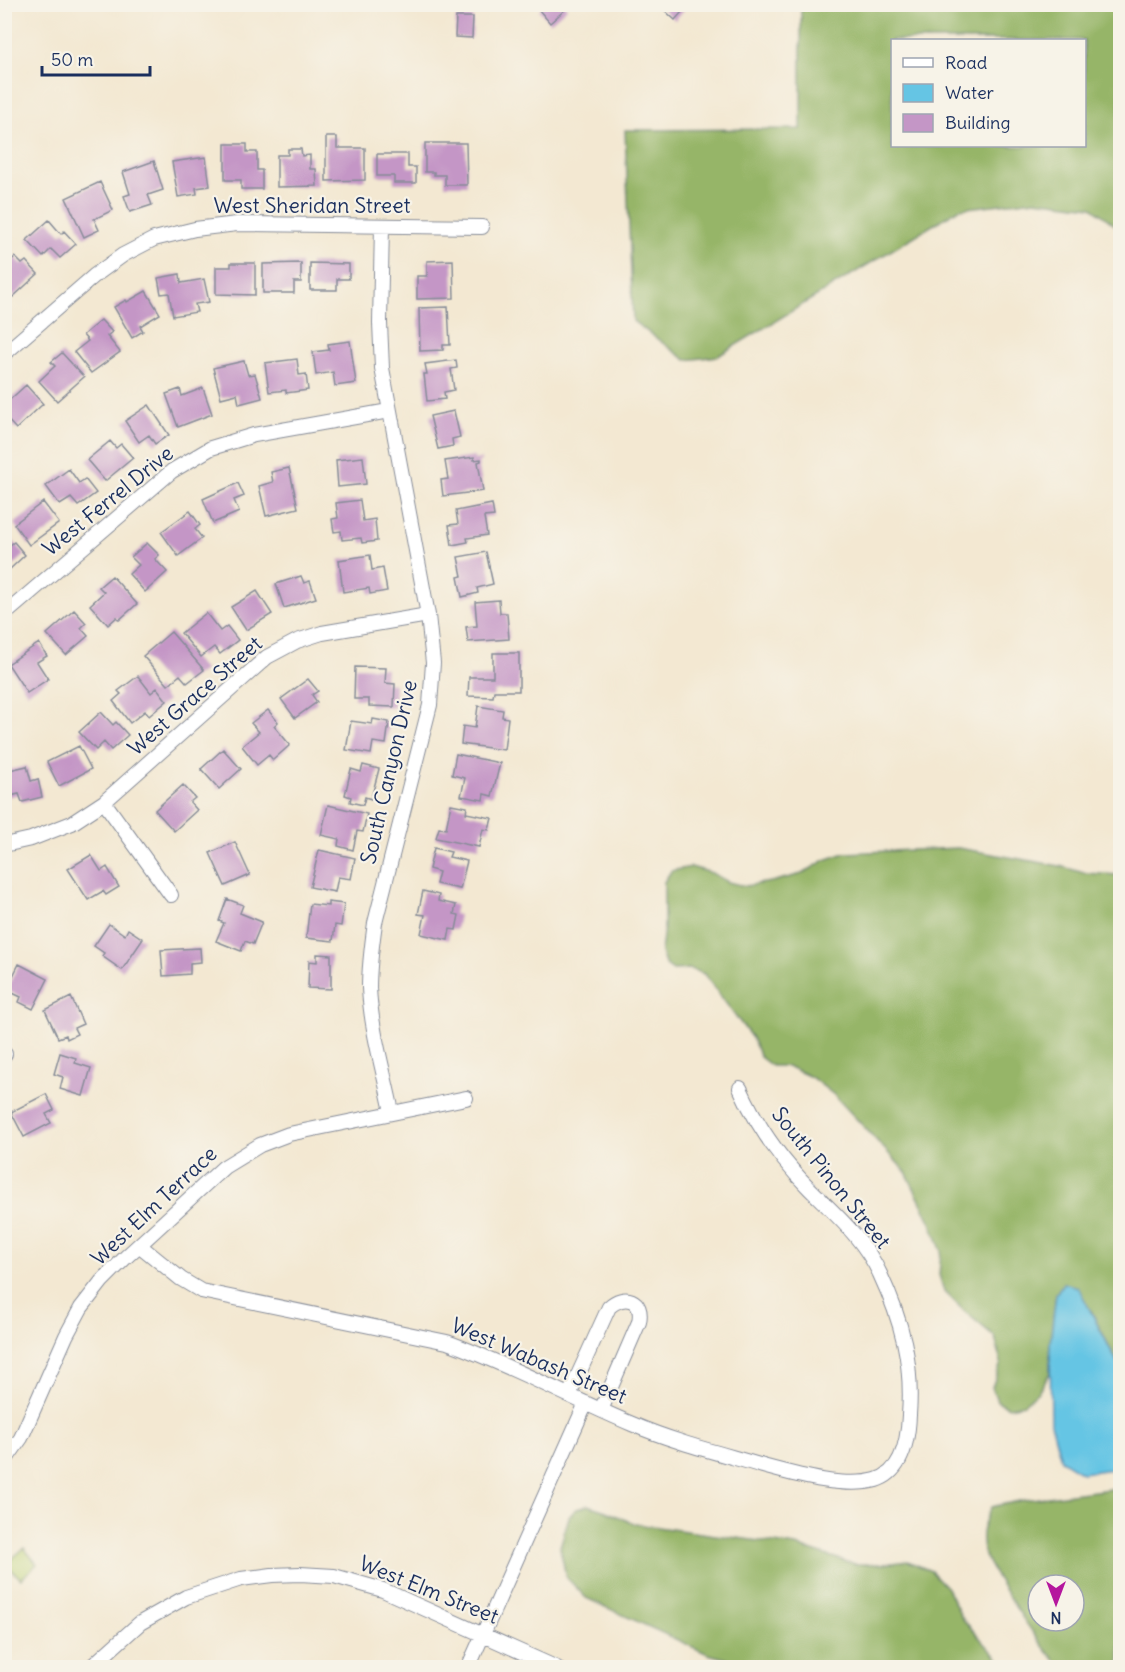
<svg xmlns="http://www.w3.org/2000/svg" width="1125" height="1672" font-family="Delius,sans-serif">
<style>
.green{fill:#bdd377;stroke:#6c816a;stroke-width:1.5}
.forest{fill:#96b568;stroke:#587263;stroke-width:1.5;fill-rule:evenodd}
.water{fill:#65c5e4;stroke:#407aa1;stroke-width:1.5}
.building{fill:#c496c6}
.lines{fill:none;stroke-linecap:round;stroke-linejoin:round}
.minor-casing{stroke:#878c98;stroke-width:16}
.minor{stroke:#fff;stroke-width:14}
.labels{text-anchor:middle;stroke-width:4.5;stroke-linejoin:round;paint-order:stroke}
.street-label{font-size:21px;fill:#1b2f5e;stroke:#f7f3e8}
</style>
<rect width="100%" height="100%" fill="#f7f3e8"/>
<filter id="ink" filterUnits="userSpaceOnUse"><feTurbulence type="fractalNoise" baseFrequency=".0167" numOctaves="2"/><feDisplacementMap in="SourceGraphic" scale="12" xChannelSelector="R" yChannelSelector="G"/><feConvolveMatrix kernelMatrix="1 2 1 2 8 2 1 2 1" color-interpolation-filters="sRGB"/></filter>
<filter id="wash" filterUnits="userSpaceOnUse"><feTurbulence type="fractalNoise" baseFrequency=".008" numOctaves="4" result="noise"/><feDisplacementMap in="SourceGraphic" scale="24" xChannelSelector="R" yChannelSelector="G"/><feGaussianBlur stdDeviation="1.35" result="paint"/><feColorMatrix in="noise" values="0 0 0 0 0 0 0 0 0 0 0 0 0 0 0 0 0 1.4 0 .05"/><feComposite in="paint" operator="in"/></filter>
<g filter="url(#wash)">
<rect width="100%" height="100%" fill="#f3e8d2"/>
<path class="green" d="M24 1548 37 1564 21 1579 6 1564Z"/>
<path class="forest" d="M801 5H1120V229L1092 207 1035 200 959 209 718 356 686 360 633 321 625 130 801 129ZM892 40H1084V146H892Z
M958 848 1060 866 1084 873 1120 875V1368L1092 1312 1064 1283 1056 1294 1050 1344V1373L1039 1391 1024 1404 1009 1407 997 1401 992 1387 1001 1363 995 1337 964 1311 944 1291 939 1275 941 1250 932 1225 906 1172 834 1095 811 1077 787 1066H772L760 1057 752 1038 704 974 690 969 673 970 665 964 661 952 664 927V882L671 871 691 867 712 873 728 882 745 886 771 882 802 874 825 860 845 853Z
M1120 1485V1667C1106 1668 1078 1671 1065 1668 1050 1664 992 1573 985 1556 978 1537 983 1524 991 1507L1024 1500 1111 1489ZM1038 1585H1074V1621H1038Z
M588 1505 606 1511 635 1524 796 1546 855 1564H884L908 1561 931 1571 947 1588 962 1618 1006 1667 762 1668 708 1654 586 1598 566 1577 560 1547 569 1517 575 1510Z"/>
<path class="water" d="M1063 1283 1078 1287 1120 1368V1468L1082 1473 1061 1460 1051 1423 1050 1344 1056 1294Z"/>
<g id="blocks">
<path class="building" d="M545 4H564L567 8 550 23 539 10Z
M661 4H689L675 20 660 6Z
M456 17H473L472 38 455 37Z
M326 137H337V148H365V180L326 181Z
M425 143H466L467 185H445V175H434V172H425Z
M225 144H247V152H257V170H262V189H241V180H225Z
M288 149H301L302 156 310 155V169H316L317 186 277 187V155H288Z
M377 154H408V167H416V183H394V176H377Z
M206 157 210 186 196 188 197 194 178 197 172 162Z
M154 161 163 190 148 195 152 205 130 212 124 196 130 194 123 172Z
M100 182 113 210 94 219 99 230 84 237 66 198Z
M49 220 61 234 64 231 76 244 60 258 51 249 43 257 27 240Z
M15 257 22 264 26 261 38 274 13 297 4 289V266Z
M453 260 454 298 417 299V276H427V261Z
M231 263H255V295L216 294V267H231Z
M301 263V282H294V293H263V264Z
M310 263 349 264V279H337V290H310Z
M180 274 181 283 204 279 209 302 195 304 197 312 173 316 169 293 161 294 158 278Z
M146 291 160 314 140 326 143 331 132 338 114 307 126 300 127 302Z
M448 307 450 345H443V350L420 351 419 308Z
M101 320 112 332 107 336 120 352 91 373 74 352 88 341 83 335Z
M350 341 356 383 335 386 333 372 316 375 313 352 329 350 328 344Z
M62 353 84 377 57 401 39 381 55 366 51 362Z
M297 359 299 375 306 374 308 390 286 393V390L269 392 265 363Z
M456 360 457 368 451 369 454 390 444 392 445 399 427 401 424 374H427L425 364Z
M244 361 248 375 255 374 262 398 239 404 237 394 221 398 213 368Z
M26 385 43 404 16 429 4 416V405Z
M203 388 212 414 178 427 166 394 180 389 182 396Z
M149 405 169 435 155 444 149 435 139 442 125 421Z
M454 411 460 437 452 439 453 446 438 449 430 416Z
M110 441 116 448 121 444 133 458 105 481 87 460Z
M363 457 366 484 338 487 336 460Z
M474 457V460L481 459V461L478 462 483 491 443 496 441 480 448 479 445 461Z
M289 468 298 508 266 516 259 486 273 482 271 472Z
M69 469 79 483 85 479 96 493 78 506 71 498 60 505 46 486Z
M238 483 244 496 234 500 239 512 213 523 203 499Z
M360 500 363 521 375 519 377 541 362 543 361 538 342 540 341 531 334 532 332 519 338 518 336 503Z
M43 502 59 523 29 545 14 524Z
M492 504 494 516 484 517 487 535 467 538 468 542 452 545 449 525 458 524 456 511Z
M190 511 200 525 195 529 202 538 178 556 161 532Z
M4 539 10 545 14 542 25 555 9 570 4 565Z
M147 543 159 555 155 559 167 572 145 592 129 574 139 565 131 557Z
M486 552 493 584 477 588 478 593 462 597 458 577 462 576 458 557Z
M370 555 372 570 383 568 387 591 370 594 369 588 343 592 339 560Z
M112 576 137 604 119 620 117 617 108 625 90 605 104 592 99 587Z
M301 576 304 583 310 581 316 598 284 608 276 584Z
M257 591 272 614 246 630 231 607Z
M499 600 500 613H507L509 639 468 642 466 627 477 626 475 602Z
M74 610 86 623 81 628 88 636 66 655 47 634Z
M206 613 220 631 227 626 238 640 220 654 214 647 201 657 181 633Z
M171 632 204 670 187 683 180 675 168 685 143 656Z
M39 643 47 656 37 662 48 679 27 693 8 664Z
M493 653H519V691H494L493 697 468 696 469 677H493Z
M355 667 386 668 385 683 395 684 394 707 369 706V699H354Z
M138 676 151 693 157 688 167 701 149 716 145 711 130 723 113 701 121 694 118 691Z
M308 679 318 691 312 695 317 702 295 718 281 699Z
M478 706 503 710 502 717 508 718 504 750 461 744 463 726 475 728Z
M268 710 278 722 274 726 290 745 273 760 269 755 257 765 242 746 259 732 251 723Z
M101 712 113 725 116 722 128 735 111 750 104 742 96 750 79 732Z
M373 719 389 722 386 744 373 742 371 754 346 750 351 721 372 724Z
M79 746 91 769 59 786 47 762Z
M223 749 241 769 219 789 201 769Z
M456 754 500 763 492 796 484 794 483 800 461 796 465 778 452 775Z
M363 765 379 769 371 799 365 797 363 805 350 802 351 797 345 795 351 769 361 772Z
M27 766 31 781 38 779 42 797 22 802 19 794 6 797 5 771Z
M183 785 195 798 190 802 197 810 174 831 155 810Z
M451 804 467 807 466 813 492 818 489 830 483 829 479 847 436 838 439 828 446 829Z
M328 805 367 814 363 832 357 831 353 850 338 846 339 839 321 835Z
M235 842 250 875 225 886 210 853Z
M434 848 451 852 449 857 467 861 460 889 436 884 439 872 429 869Z
M319 850 355 858 351 879 338 877 335 892 310 887Z
M91 855 101 871 107 867 119 887 106 895 103 891 88 900 68 869Z
M423 891 439 895 438 901 456 905 454 914 459 915 456 930 450 929 448 940 421 934 425 915 418 914Z
M227 899 243 905 240 913 262 922 253 944 245 941 241 951 216 941 224 923 219 921Z
M328 902 344 904 341 926 335 925 333 941 306 938 310 904 328 906Z
M109 924 125 935 128 929 143 939 122 970 102 956 104 953 94 946Z
M200 948 201 962 190 963V974L163 976 161 950Z
M317 954 331 955V989L308 988 309 961 317 962Z
M19 964 48 979 33 1009 19 1002 21 997 6 990Z
M71 997 83 1024 74 1028 77 1034 67 1039 66 1035 58 1038 45 1010Z
M60 1053 76 1058 75 1063 91 1068 83 1096 60 1089 63 1077 54 1074Z
M46 1094 54 1110 46 1114 51 1123 24 1137 11 1112Z"/>
</g>
</g>
<g filter="url(#ink)">
<use href="#blocks" fill-opacity="0" stroke="#878c98" stroke-width="1.5"/>
<g class="lines">
<g class="minor-casing">
<path id="minor" d="M382 226 380 323 382 368 428 615 433 663 430 705 375 923C372 944 369 966 369 988 371 1030 384 1072 392 1112
M4 354 94 276 123 255 154 239 195 229 237 224 482 227
M4 615 172 471 211 448 254 435 389 411
M104 802 171 895
M4 845 31 839 72 823 104 802 267 657 297 641 322 633 428 615
M4 1054H5
M139 1245 181 1279 201 1291 447 1342C511 1365 570 1398 632 1424 674 1442 719 1453 763 1466 793 1474 844 1489 876 1480 903 1472 908 1440 909 1415 913 1363 902 1321 880 1274 864 1239 837 1216 810 1189 781 1160 757 1126 740 1088
M569 1395 609 1307C624 1293 644 1299 639 1322L601 1410
M4 1462 21 1438 66 1336 81 1308 102 1281 126 1257 224 1167 260 1145 289 1134 466 1098
M90 1668 140 1623 186 1597 241 1579 272 1575 300 1574 334 1576 383 1590 557 1668
M468 1668 586 1403"/>
</g>
<use href="#minor" class="minor"/>
</g>
</g>
<g class="labels">
<g class="street-label">
<text x="312" y="213">West Sheridan Street</text>
<text transform="translate(108 501) rotate(-39)" y="7">West Ferrel Drive</text>
<text transform="translate(195 696) rotate(-41)" y="7">West Grace Street</text>
<text transform="translate(389 772) rotate(-77)" y="7">South Canyon Drive</text>
<text transform="translate(831 1178) rotate(51)" y="7">South Pinon Street</text>
<text transform="translate(154 1206) rotate(-43)" y="7">West Elm Terrace</text>
<text transform="translate(539 1361) rotate(23)" y="7">West Wabash Street</text>
<text transform="translate(429 1590) rotate(22)" y="7">West Elm Street</text>
</g>
</g>
<rect width="1125" height="1672" fill="none" stroke="#f7f3e8" stroke-width="24"/>
<rect x="891" y="39" width="195" height="108" fill="#f7f3e8" stroke="#9fa5b1" stroke-width="1.5"/>
<rect x="903" y="58" width="30" height="9" fill="#ffffff" stroke="#9fa5b1" stroke-width="1.5"/>
<text x="945" y="69" font-size="18" fill="#1b2f5e">Road</text>
<rect x="903" y="84" width="30" height="18" fill="#65c5e4" stroke="#9fa5b1" stroke-width="1.5"/>
<text x="945" y="99" font-size="18" fill="#1b2f5e">Water</text>
<rect x="903" y="114" width="30" height="18" fill="#c496c6" stroke="#9fa5b1" stroke-width="1.5"/>
<text x="945" y="129" font-size="18" fill="#1b2f5e">Building</text>
<g transform="translate(1056 1603) rotate(180)"><circle r="28" fill="#f7f3e8" stroke="#9fa5b1" stroke-width="1.5"/>
<path d="M0-4.5L10 22L0 15L-10 22Z" fill="#b5179e"/>
<text y="-9" font-size="16" font-weight="bold" text-anchor="middle" fill="#1b2f5e">N</text>
</g>
<path d="M42 66v9h108v-9" fill="none" stroke="#1b2f5e" stroke-width="3"/>
<text x="51" y="66" font-size="18" fill="#1b2f5e" stroke="#f7f3e8" stroke-width="4.5" paint-order="stroke">50 m</text>
</svg>
